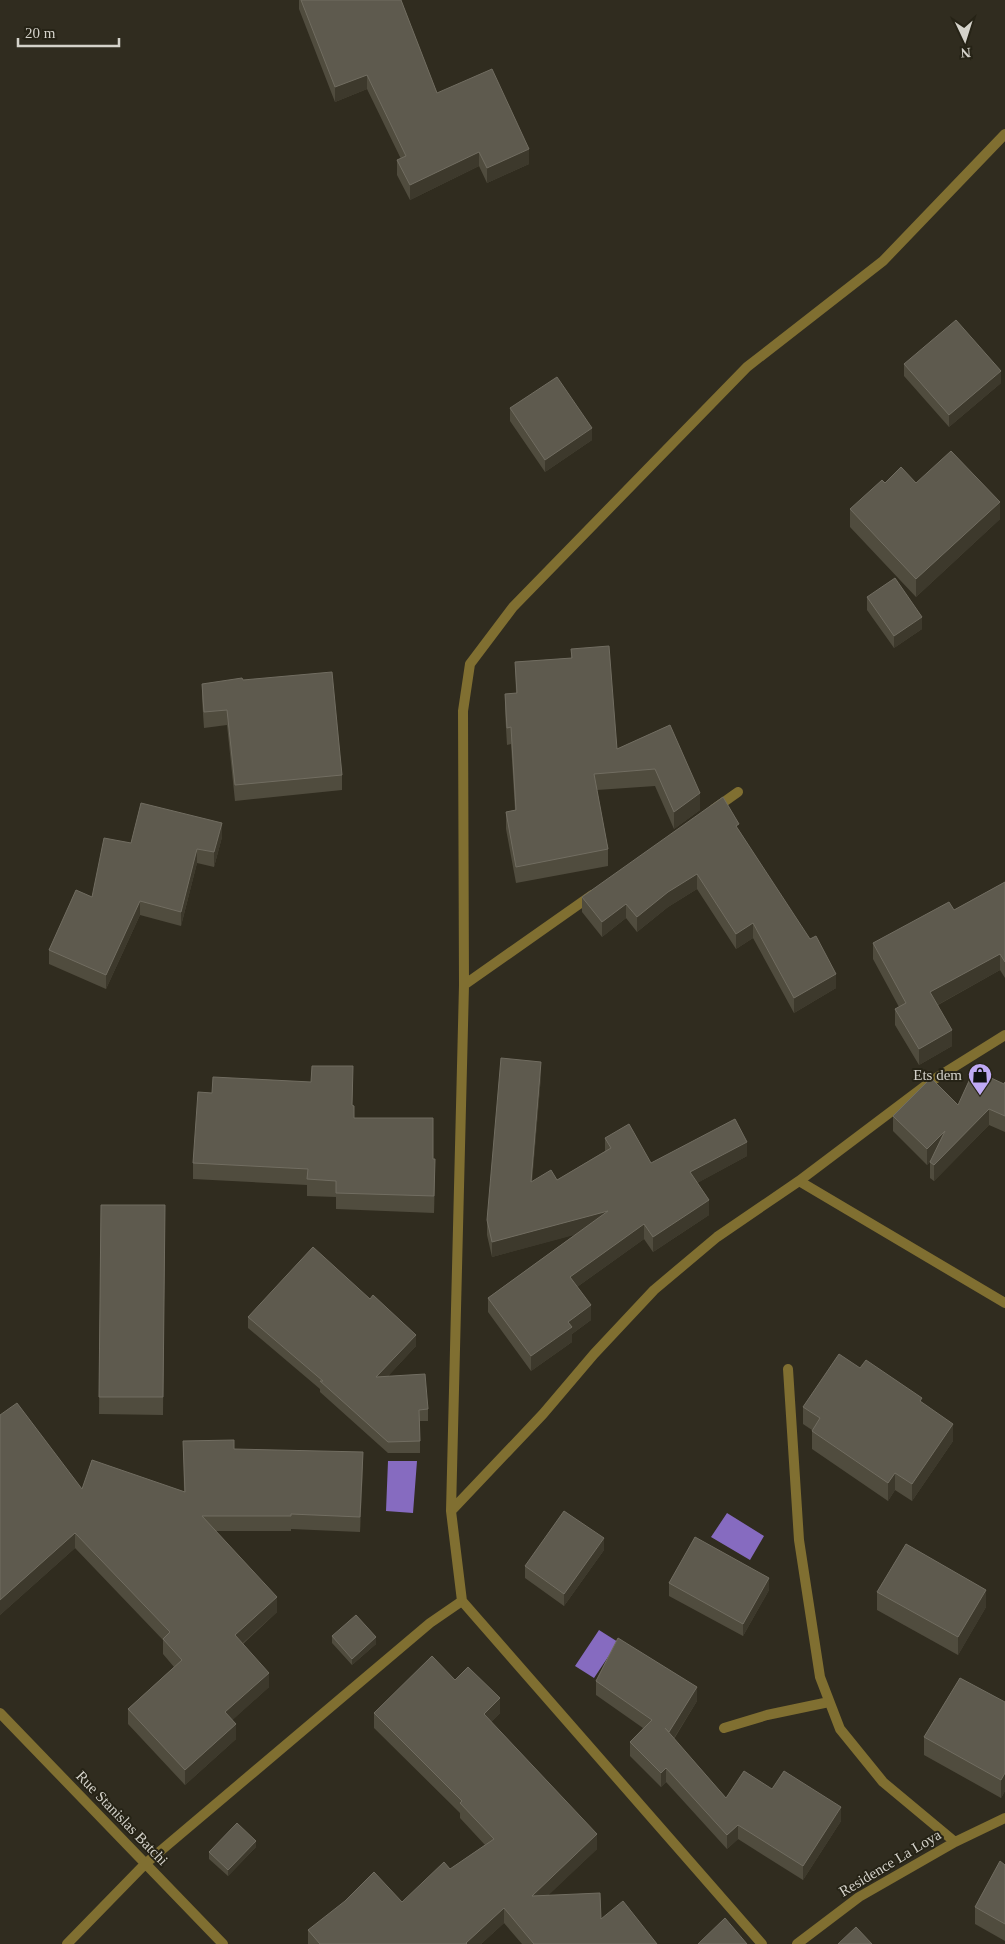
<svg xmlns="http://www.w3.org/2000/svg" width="1005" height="1944" font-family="'Times New Roman',serif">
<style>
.water{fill:#866bc0}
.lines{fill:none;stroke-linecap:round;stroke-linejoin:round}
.street{stroke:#806f31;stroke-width:10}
.wall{fill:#504c3e}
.shaded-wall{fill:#3d392c}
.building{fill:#5e5a4e;stroke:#716d61}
.labels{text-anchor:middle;stroke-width:4;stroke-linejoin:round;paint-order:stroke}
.poi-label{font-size:15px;fill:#d4d2ca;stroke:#262316;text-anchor:end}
.street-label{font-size:15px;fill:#d4d2ca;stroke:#262316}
</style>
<rect width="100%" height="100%" fill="#302c1f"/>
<path class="water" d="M388 1461H417L413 1513 386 1511Z
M727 1513 764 1536 750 1560 711 1537Z
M599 1630 618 1642 594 1678 575 1666Z"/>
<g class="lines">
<path class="street" d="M714 809 738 792
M464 985 592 895
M799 1181 1005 1303
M788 1369 799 1540 820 1677 840 1729 883 1782 955 1842
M451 1511 543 1414 594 1354 654 1290 717 1237 799 1181 933 1080 1005 1035
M0 1713 223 1944
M724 1728 767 1715 829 1702
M67 1944 145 1864 430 1623 462 1601
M762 1944 462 1601 451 1511 464 985 463 711 470 664 513 607 747 367 883 261 1005 134
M797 1944 859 1897 955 1842 1005 1818"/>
</g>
<path class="wall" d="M299 0H401L437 93 529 164 487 183 479 166 410 200 397 175V160L401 159 367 89 335 102 299 9Z
M904 364 1001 383 949 427 904 376Z
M510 408 592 440 545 472 510 421Z
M916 483 1000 519 916 597 850 527V509Z
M867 597 922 629 894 648 867 610Z
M571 649 617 749 670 725 700 810 674 829 655 786 597 790 608 849V866L516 883 506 829V812L515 810 511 744 507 745 505 711V694L516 693 515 662 571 658Z
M243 680 342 775V790L235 801 227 725 204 728 202 699V684Z
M739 830 836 988 794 1013 753 938 736 949 697 889 668 907 637 932 626 918 602 937 582 912V897Z
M222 837 214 867 197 863 181 926 140 915 106 989 49 964V950L92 897 131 843Z
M1005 882V978L1000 970 938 1005 952 1046 919 1065 895 1025V1009L899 1007 873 959V943L954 910Z
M541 1076 532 1181 557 1180 605 1151V1138L651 1163 747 1156 697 1183 709 1215 653 1252 644 1239 577 1287 591 1320 572 1334V1342L531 1371 488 1312V1298L576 1234 492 1257 487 1235V1220Z
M311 1082H353L352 1105 354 1118 433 1159 435 1175 434 1213 336 1209V1197L307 1196V1185L193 1179V1163Z
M1005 1082V1132L989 1125 934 1181 930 1178V1162L931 1161 927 1165 893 1131V1116L958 1105 1004 1084Z
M101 1205H165L163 1415 99 1414Z
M370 1299 416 1346 388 1376 428 1409V1421H420V1453H388L320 1392V1389L248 1328V1317Z
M860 1368 922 1403 953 1441 912 1501 895 1490 888 1501 812 1449V1430L803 1424V1407Z
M0 1415 82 1489 184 1492 183 1441 234 1449 363 1467 360 1532 291 1529V1531H215L277 1612 243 1644 269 1687 232 1720 236 1739 185 1785 128 1724V1709L174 1667 163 1654V1640L75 1548 0 1615Z
M604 1550 564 1606 525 1578V1566Z
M669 1583 769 1590 743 1636 669 1596Z
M877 1592 986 1607 958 1655 877 1610Z
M332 1636 376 1644 352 1665 332 1643Z
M455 1680 500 1713 491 1722 597 1849 548 1895 657 1944H522L504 1923 481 1944H308V1930L402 1902 485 1845 460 1818V1813L374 1728V1713Z
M596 1681 697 1701 674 1739 726 1798 772 1789 841 1821 803 1880 738 1839 727 1849 666 1782 661 1787 630 1756V1742L643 1728 596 1695Z
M1005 1702V1791L1001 1798 924 1755V1737Z
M256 1847 228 1876 209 1859V1852Z
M1005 1865V1941L975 1924V1907Z"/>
<path class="shaded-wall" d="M367 75V89L335 102V87Z
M529 149V164L487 183V168Z
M479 152V166L410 200V185Z
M1001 371V383L949 427V415Z
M592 428V440L545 472V460Z
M1000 502V519L916 597V579Z
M922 617V629L894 648V636Z
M700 793V810L674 829V812Z
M222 823V837L214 867V852Z
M197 849V863L181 926V912Z
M697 874V889L668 907 637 932V917L668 892Z
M140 901V915L106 989V975Z
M626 904V918L602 937V922Z
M753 923V938L736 949V934Z
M1000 954V970L930 1009V992Z
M836 974V988L794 1013V998Z
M952 1030V1046L919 1065V1049Z
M541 1062V1076L531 1196V1182Z
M989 1109V1125L934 1181V1165Z
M945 1131V1147L927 1165V1149Z
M747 1142V1156L690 1187V1172Z
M435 1159V1175L434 1213V1196Z
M709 1200V1215L653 1252V1237Z
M608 1211V1226L492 1257V1242Z
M644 1224V1239L570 1292V1277Z
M591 1305V1320L572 1334V1342L531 1371V1356L568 1322Z
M416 1335V1346L376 1389V1377Z
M953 1424V1441L912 1501V1484Z
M363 1452V1467L360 1532V1517Z
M895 1473V1490L888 1501V1483Z
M75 1533V1548L0 1615V1600Z
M604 1538V1550L564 1606V1594Z
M769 1578V1590L743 1636V1624Z
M986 1590V1607L958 1655V1637Z
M277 1597V1612L235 1650V1635Z
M376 1637V1644L352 1665V1659Z
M269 1673V1687L225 1727V1712Z
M697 1687V1701L669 1746V1732Z
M500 1698V1713L484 1729V1714Z
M236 1724V1739L185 1785V1770Z
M666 1768V1782L661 1787V1773Z
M1005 1773V1791L1001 1798V1780Z
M841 1807V1821L803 1880V1866Z
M738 1825V1839L727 1849V1835Z
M597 1834V1849L532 1911V1896Z
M256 1841V1847L228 1876V1870Z
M504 1908V1923L481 1944H466V1943Z"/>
<path class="building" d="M301 0H401L437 93 492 69 529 149 487 168 479 152 410 185 397 160 406 156 367 75 335 87Z
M956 320 1001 371 949 415 904 364Z
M557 377 592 428 545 460 510 408Z
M951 451 1000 502 916 579 850 509 882 480 885 483 901 467 916 483Z
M895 578 922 617 894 636 867 597Z
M609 646 617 749 670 725 700 793 674 812 655 769 594 774 608 849 516 867 506 812 516 810 511 727 507 728 505 694 517 693 515 662 572 658 571 649Z
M332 672 342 775 235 785 227 710 204 712 202 684 242 678 243 680Z
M723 797 739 824 736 826 810 939 816 936 836 974 794 998 753 923 736 934 697 874 668 892 637 917 626 904 602 922 582 897Z
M141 803 222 823 214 852 197 849 181 912 140 901 106 975 49 950 76 890 92 897 104 838 131 843Z
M1005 882V962L1000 954 930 992 952 1030 919 1049 895 1009 906 1003 873 943 949 902 954 910Z
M501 1058 541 1062 531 1182 551 1170 557 1180 611 1148 605 1138 629 1124 651 1163 735 1119 747 1142 690 1172 709 1200 653 1237 644 1224 570 1277 591 1305 568 1322 572 1327 531 1356 488 1298 608 1211 492 1242 487 1220Z
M312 1066H353L352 1105 354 1106V1118H433V1159H435L434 1196 336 1193V1181L307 1179 308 1169 193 1163 198 1092 212 1093 213 1077 311 1082Z
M974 1070 1004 1084 1005 1082V1116L989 1109 934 1165 930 1162 945 1131 927 1149 893 1116 931 1078 958 1105Z
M101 1205H165L163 1397H99Z
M313 1247 370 1299 373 1295 416 1335 376 1377 425 1374 428 1409 419 1410 420 1441 388 1442 320 1381H323L248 1317Z
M839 1354 860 1368 866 1360 922 1398 920 1401 953 1424 912 1484 895 1473 888 1483 812 1431 820 1418 803 1407Z
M17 1403 82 1489 92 1460 185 1492 183 1441 234 1440V1449L363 1452 360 1517 291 1514V1516H202L277 1597 235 1635 269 1673 225 1712 236 1724 185 1770 128 1709 182 1660 163 1639 170 1632 75 1533 0 1600V1415Z
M564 1511 604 1538 564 1594 525 1566Z
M695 1537 769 1578 743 1624 669 1583Z
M906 1544 986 1590 958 1637 877 1592Z
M356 1615 376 1637 352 1659 332 1636Z
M618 1638 697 1687 669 1732 665 1728 726 1798 744 1771 772 1789 784 1771 841 1807 803 1866 738 1825 727 1835 666 1768 661 1773 630 1742 652 1720 596 1681Z
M432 1656 455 1680 468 1667 500 1698 484 1714 597 1834 532 1896 600 1893 601 1919 623 1901 657 1944H534L504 1908 466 1943 467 1944H320L308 1930 345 1901 374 1872 402 1902 444 1862 450 1869 494 1839 460 1803 462 1801 374 1713Z
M960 1678 1005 1702V1773L1001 1780 924 1737Z
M237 1823 256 1841 228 1870 209 1852Z
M1000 1861 1005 1865V1924L975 1907Z
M725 1918 747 1944H698Z
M856 1927 872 1944H838Z"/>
<defs>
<g id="shop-pin" transform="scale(1.25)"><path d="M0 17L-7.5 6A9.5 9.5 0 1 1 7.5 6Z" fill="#bfa9f4" stroke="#262316"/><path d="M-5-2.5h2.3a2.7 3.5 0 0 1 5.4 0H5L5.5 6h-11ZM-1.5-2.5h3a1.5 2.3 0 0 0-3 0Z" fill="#111"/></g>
</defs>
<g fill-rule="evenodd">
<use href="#shop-pin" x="980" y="1075"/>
</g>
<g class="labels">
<g class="poi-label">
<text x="962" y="1080">Ets dem</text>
</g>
<g class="street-label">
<text transform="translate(122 1818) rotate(46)" y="5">Rue Stanislas Batchi</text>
<text transform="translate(890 1863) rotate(-31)" y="5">Residence La Loya</text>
</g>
</g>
<g transform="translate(965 40) rotate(176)" stroke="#262316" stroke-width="4" paint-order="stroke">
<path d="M0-4L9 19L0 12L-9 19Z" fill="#d4d2ca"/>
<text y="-8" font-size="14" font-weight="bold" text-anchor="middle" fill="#d4d2ca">N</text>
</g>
<path d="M18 38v8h101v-8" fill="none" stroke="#d4d2ca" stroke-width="2.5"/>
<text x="25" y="38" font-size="15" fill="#d4d2ca" stroke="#262316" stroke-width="4" paint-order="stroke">20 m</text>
</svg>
